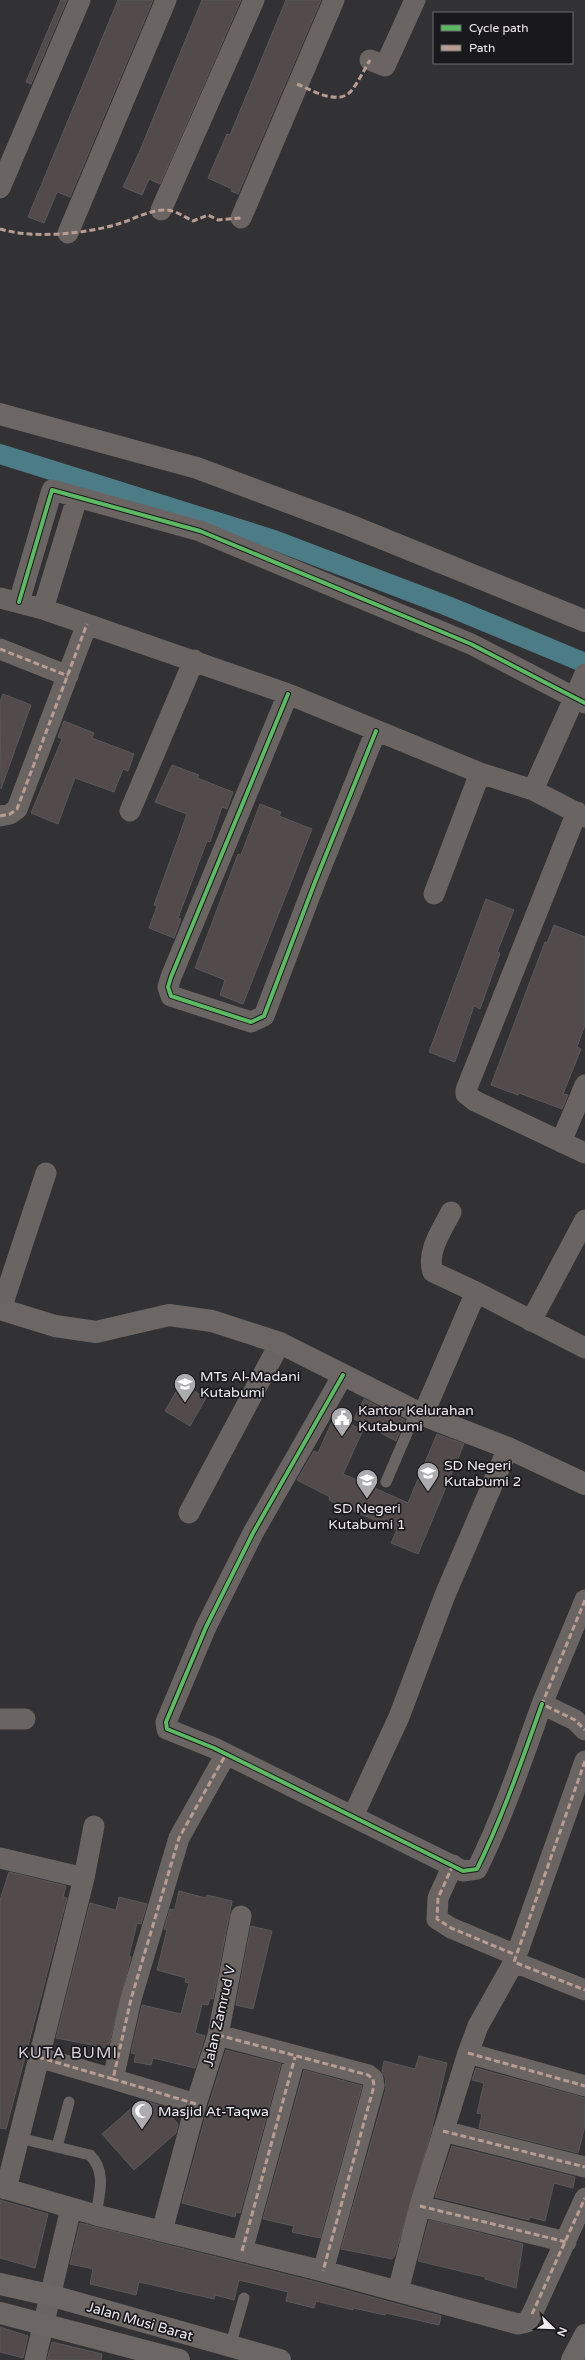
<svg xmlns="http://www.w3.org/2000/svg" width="585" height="2360" font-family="'Varela Round',sans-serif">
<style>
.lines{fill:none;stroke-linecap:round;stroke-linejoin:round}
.canal{stroke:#4c7c86;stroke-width:20}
.building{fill:#534a4b;stroke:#5a5859}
.lane{stroke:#6a6463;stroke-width:11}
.street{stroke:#6a6463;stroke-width:21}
.secondary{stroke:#6c6665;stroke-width:22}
.quiet{stroke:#b99d93;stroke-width:3;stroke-dasharray:6 3;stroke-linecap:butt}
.cycleway-casing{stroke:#19181b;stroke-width:6}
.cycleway{stroke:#5cba63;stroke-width:4}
.labels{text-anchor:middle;stroke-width:3.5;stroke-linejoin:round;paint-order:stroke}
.poi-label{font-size:14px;fill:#eeecf0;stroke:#19181b;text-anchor:start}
.street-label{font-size:14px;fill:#eeecf0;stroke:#19181b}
.quarter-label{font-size:16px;letter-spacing:1px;fill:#d6d3da;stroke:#19181b}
</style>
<rect width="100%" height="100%" fill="#323134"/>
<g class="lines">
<path class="canal" d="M0 454 274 540 445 605 585 663"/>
</g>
<path class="building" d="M61 0H67L31 84 26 82Z
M118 0H153L70 197 57 192 44 223 28 217Z
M202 0H241L160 184 149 179 142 195 123 187 138 155Z
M286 0H321L238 194 231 191 232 189 208 178 227 134 230 135Z
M3 694 31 705 1 789 0 702Z
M64 721 94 733 92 738 134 754 128 771 123 769 114 792 75 778 58 824 31 813 62 739 58 737Z
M172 765 199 775 197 778 233 792 227 809 222 807 210 842 207 841 178 918 181 919 174 938 149 928 157 906 154 905 187 814 155 802Z
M260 804 281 812 279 816 312 829 243 1004 220 995 225 980 195 968 238 854 241 855Z
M486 899 514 910 497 952 500 953 480 1009 474 1006 455 1062 429 1052Z
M554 925 585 937V1025L577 1047 581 1049 563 1094 568 1095 562 1109 519 1093 518 1095 491 1085 545 942 547 943Z
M181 1383 206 1398 190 1426 165 1411Z
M364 1399 405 1420 396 1441 354 1419Z
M334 1417 363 1430 343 1474 408 1503 437 1434 464 1444 418 1554 391 1543 397 1530 329 1500 330 1497 297 1480 314 1451 318 1453Z
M9 1872 66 1886 63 1897 67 1898 6 2129 0 2128V1900Z
M179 1891 206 1898 207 1895 232 1901 213 1999 210 1998 208 2005 202 2004 195 2033 205 2036 195 2068 153 2058 151 2065 134 2062 136 2054 131 2053 142 2005 181 2014 189 1983 185 1982 186 1978 157 1970 167 1930 164 1929 170 1909 174 1910 175 1908Z
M119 1897 147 1904 141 1924 137 1923 129 1956 131 1957 108 2048 56 2038 90 1903 116 1910Z
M251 1926 272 1931 253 2009 236 2005Z
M226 2050 281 2064 240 2213 236 2212 235 2217 182 2203 208 2107Z
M419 2056 447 2063 430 2136 395 2255 392 2259 341 2249 386 2089 385 2077 382 2071 384 2061 415 2069Z
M476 2068 585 2098V2126L578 2153 479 2128 482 2114 477 2113 484 2083 472 2080Z
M304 2070 362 2086 320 2238 292 2232 294 2226 263 2219Z
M141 2100 162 2106 178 2124 176 2133 134 2170 102 2134Z
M452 2146 575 2177 573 2188 554 2183 545 2221 530 2217 529 2220 435 2197Z
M0 2200 48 2214 35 2268 0 2258Z
M429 2220 523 2244 516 2288 485 2279V2277L418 2261Z
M80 2223 320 2283 441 2316 439 2325 386 2313 385 2315 353 2308V2310L316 2301 314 2308 286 2301 288 2292 239 2280 234 2300 215 2295 214 2299 139 2282 136 2295 90 2284 93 2269 70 2264Z
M0 2327 28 2336 23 2358 0 2352Z
M52 2342 102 2354 101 2360H47Z"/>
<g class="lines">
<path class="lane" d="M386 1482 416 1412
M19 2138 90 2155C107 2172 99 2194 96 2215
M57 2147 69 2102
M230 2347 244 2298"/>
<path class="street" d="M370 60 385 66 415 0
M0 188 80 0
M161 210 254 0
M241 218 334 0
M68 233 166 0
M0 598 43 609 288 694 480 773 533 790 585 674
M19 602 52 490 200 531 471 644 585 703
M43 609 77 498
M0 649 68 676
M288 694 171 977 168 987 171 996 251 1022 264 1016 315 882 376 731
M533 790 585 817
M130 811 194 660
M577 812 466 1090V1094L475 1101 585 1153
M0 816 10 814 17 809 87 624
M434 894 480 773
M561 1142 585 1085
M451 1212C442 1230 426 1252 433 1272L476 1292
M1 1309 46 1173
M531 1321 585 1220
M343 1375 253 1533 206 1627 166 1722 167 1729 214 1748 463 1871 477 1869C503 1816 522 1760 542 1704
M423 1415 476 1292 585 1348
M189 1513 280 1343
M585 1600 542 1704 575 1720 585 1730
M0 1719H25
M353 1816 399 1717 445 1595 508 1448
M0 1858 84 1878
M453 1865 438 1898 437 1919 451 1928 516 1955
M514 1962 585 1990
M218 2035 368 2075 373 2079 374 2086 323 2271
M468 2053 585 2086
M38 2057 113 2079
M196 2104 113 2079 131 1999 179 1838 226 1754
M443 2131 585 2167
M0 2187 96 2215 323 2271 518 2324 527 2322 532 2314 585 2198
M6 2189 84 1878 94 1826
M420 2206 566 2242
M162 2231 196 2104 218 2035 241 1916
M242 2251 295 2057
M398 2291 420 2206 468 2053 478 2026 514 1962 585 1761
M35 2360 71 2208"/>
<path class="secondary" d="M0 414 197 468 349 525 585 621
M0 1309 55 1326 96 1332 169 1315 212 1321 280 1343 423 1415 508 1448 585 1484
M0 2284 49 2295 280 2360
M0 2313 179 2360
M572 2360 585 2335"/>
<path class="quiet" d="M297 84C312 90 339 107 352 90 359 81 364 70 370 60
M0 229C34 239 84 234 118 224 132 220 147 211 162 210 173 209 183 216 193 221L208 215 218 220 241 218
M0 649 68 676
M0 816 10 814 17 809 87 624
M585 1600 542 1704 575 1720 585 1730
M585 1761 514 1962 585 1990
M453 1865 438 1898 437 1919 451 1928 516 1955
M218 2035 368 2075 373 2079 374 2086 323 2271
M468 2053 585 2086
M38 2057 113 2079
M196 2104 113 2079 131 1999 179 1838 226 1754
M443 2131 585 2167
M420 2206 566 2242
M242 2251 295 2057
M532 2314 585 2198"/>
<g class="cycleway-casing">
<path id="cycleway" d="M19 602 52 490 200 531 471 644 585 703
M288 694 171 977 168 987 171 996 251 1022 264 1016 315 882 376 731
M343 1375 253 1533 206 1627 166 1722 167 1729 214 1748 463 1871 477 1869C503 1816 522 1760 542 1704"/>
</g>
<use href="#cycleway" class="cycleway"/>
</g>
<defs>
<g id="school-pin" transform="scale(1.15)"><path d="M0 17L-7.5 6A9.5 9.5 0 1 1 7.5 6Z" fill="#acabae" stroke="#19181b"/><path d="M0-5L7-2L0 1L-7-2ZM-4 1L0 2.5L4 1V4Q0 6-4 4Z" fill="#fff"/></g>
<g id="civic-pin" transform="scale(1.15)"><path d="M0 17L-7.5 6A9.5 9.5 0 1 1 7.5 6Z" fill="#acabae" stroke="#19181b"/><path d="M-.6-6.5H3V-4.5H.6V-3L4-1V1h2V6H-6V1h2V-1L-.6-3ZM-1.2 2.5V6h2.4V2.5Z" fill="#fff"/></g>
<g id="mosque-pin" transform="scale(1.15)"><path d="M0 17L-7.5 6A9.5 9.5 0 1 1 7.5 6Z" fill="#acabae" stroke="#19181b"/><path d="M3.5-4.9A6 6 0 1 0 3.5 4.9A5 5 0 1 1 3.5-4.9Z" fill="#fff"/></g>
</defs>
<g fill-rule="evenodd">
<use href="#school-pin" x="185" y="1384"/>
<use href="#civic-pin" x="342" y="1418"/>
<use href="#school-pin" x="428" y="1473"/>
<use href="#school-pin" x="367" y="1480"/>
<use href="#mosque-pin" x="142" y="2111"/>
</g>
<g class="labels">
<g class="poi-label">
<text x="200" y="1381">MTs Al-Madani<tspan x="200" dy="16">Kutabumi</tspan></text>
<text x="358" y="1415">Kantor Kelurahan<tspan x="358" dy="16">Kutabumi</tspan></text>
<text x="444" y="1470">SD Negeri<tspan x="444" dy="16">Kutabumi 2</tspan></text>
<text x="367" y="1513" text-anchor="middle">SD Negeri<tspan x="367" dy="16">Kutabumi 1</tspan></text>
<text x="158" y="2116">Masjid At-Taqwa</text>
</g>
<g class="street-label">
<text transform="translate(219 2016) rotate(-77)" y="5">Jalan Zamrud V</text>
<text transform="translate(140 2321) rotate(16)" y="5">Jalan Musi Barat</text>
</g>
<g class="quarter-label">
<text x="68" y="2058">KUTA BUMI</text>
</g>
</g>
<rect x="433" y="12" width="140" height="52" fill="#19181b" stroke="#6e6d70"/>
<rect x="441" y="25" width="20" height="6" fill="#5cba63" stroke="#6e6d70"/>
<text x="469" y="32" font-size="12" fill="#eeecf0">Cycle path</text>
<rect x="441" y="45" width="20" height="6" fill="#b99d93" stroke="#6e6d70"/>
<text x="469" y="52" font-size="12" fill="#eeecf0">Path</text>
<g transform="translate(553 2328) rotate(113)" stroke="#19181b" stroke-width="3" paint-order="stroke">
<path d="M0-3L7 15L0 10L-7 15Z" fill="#eeecf0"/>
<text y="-6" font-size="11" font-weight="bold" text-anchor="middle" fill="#eeecf0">N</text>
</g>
</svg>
